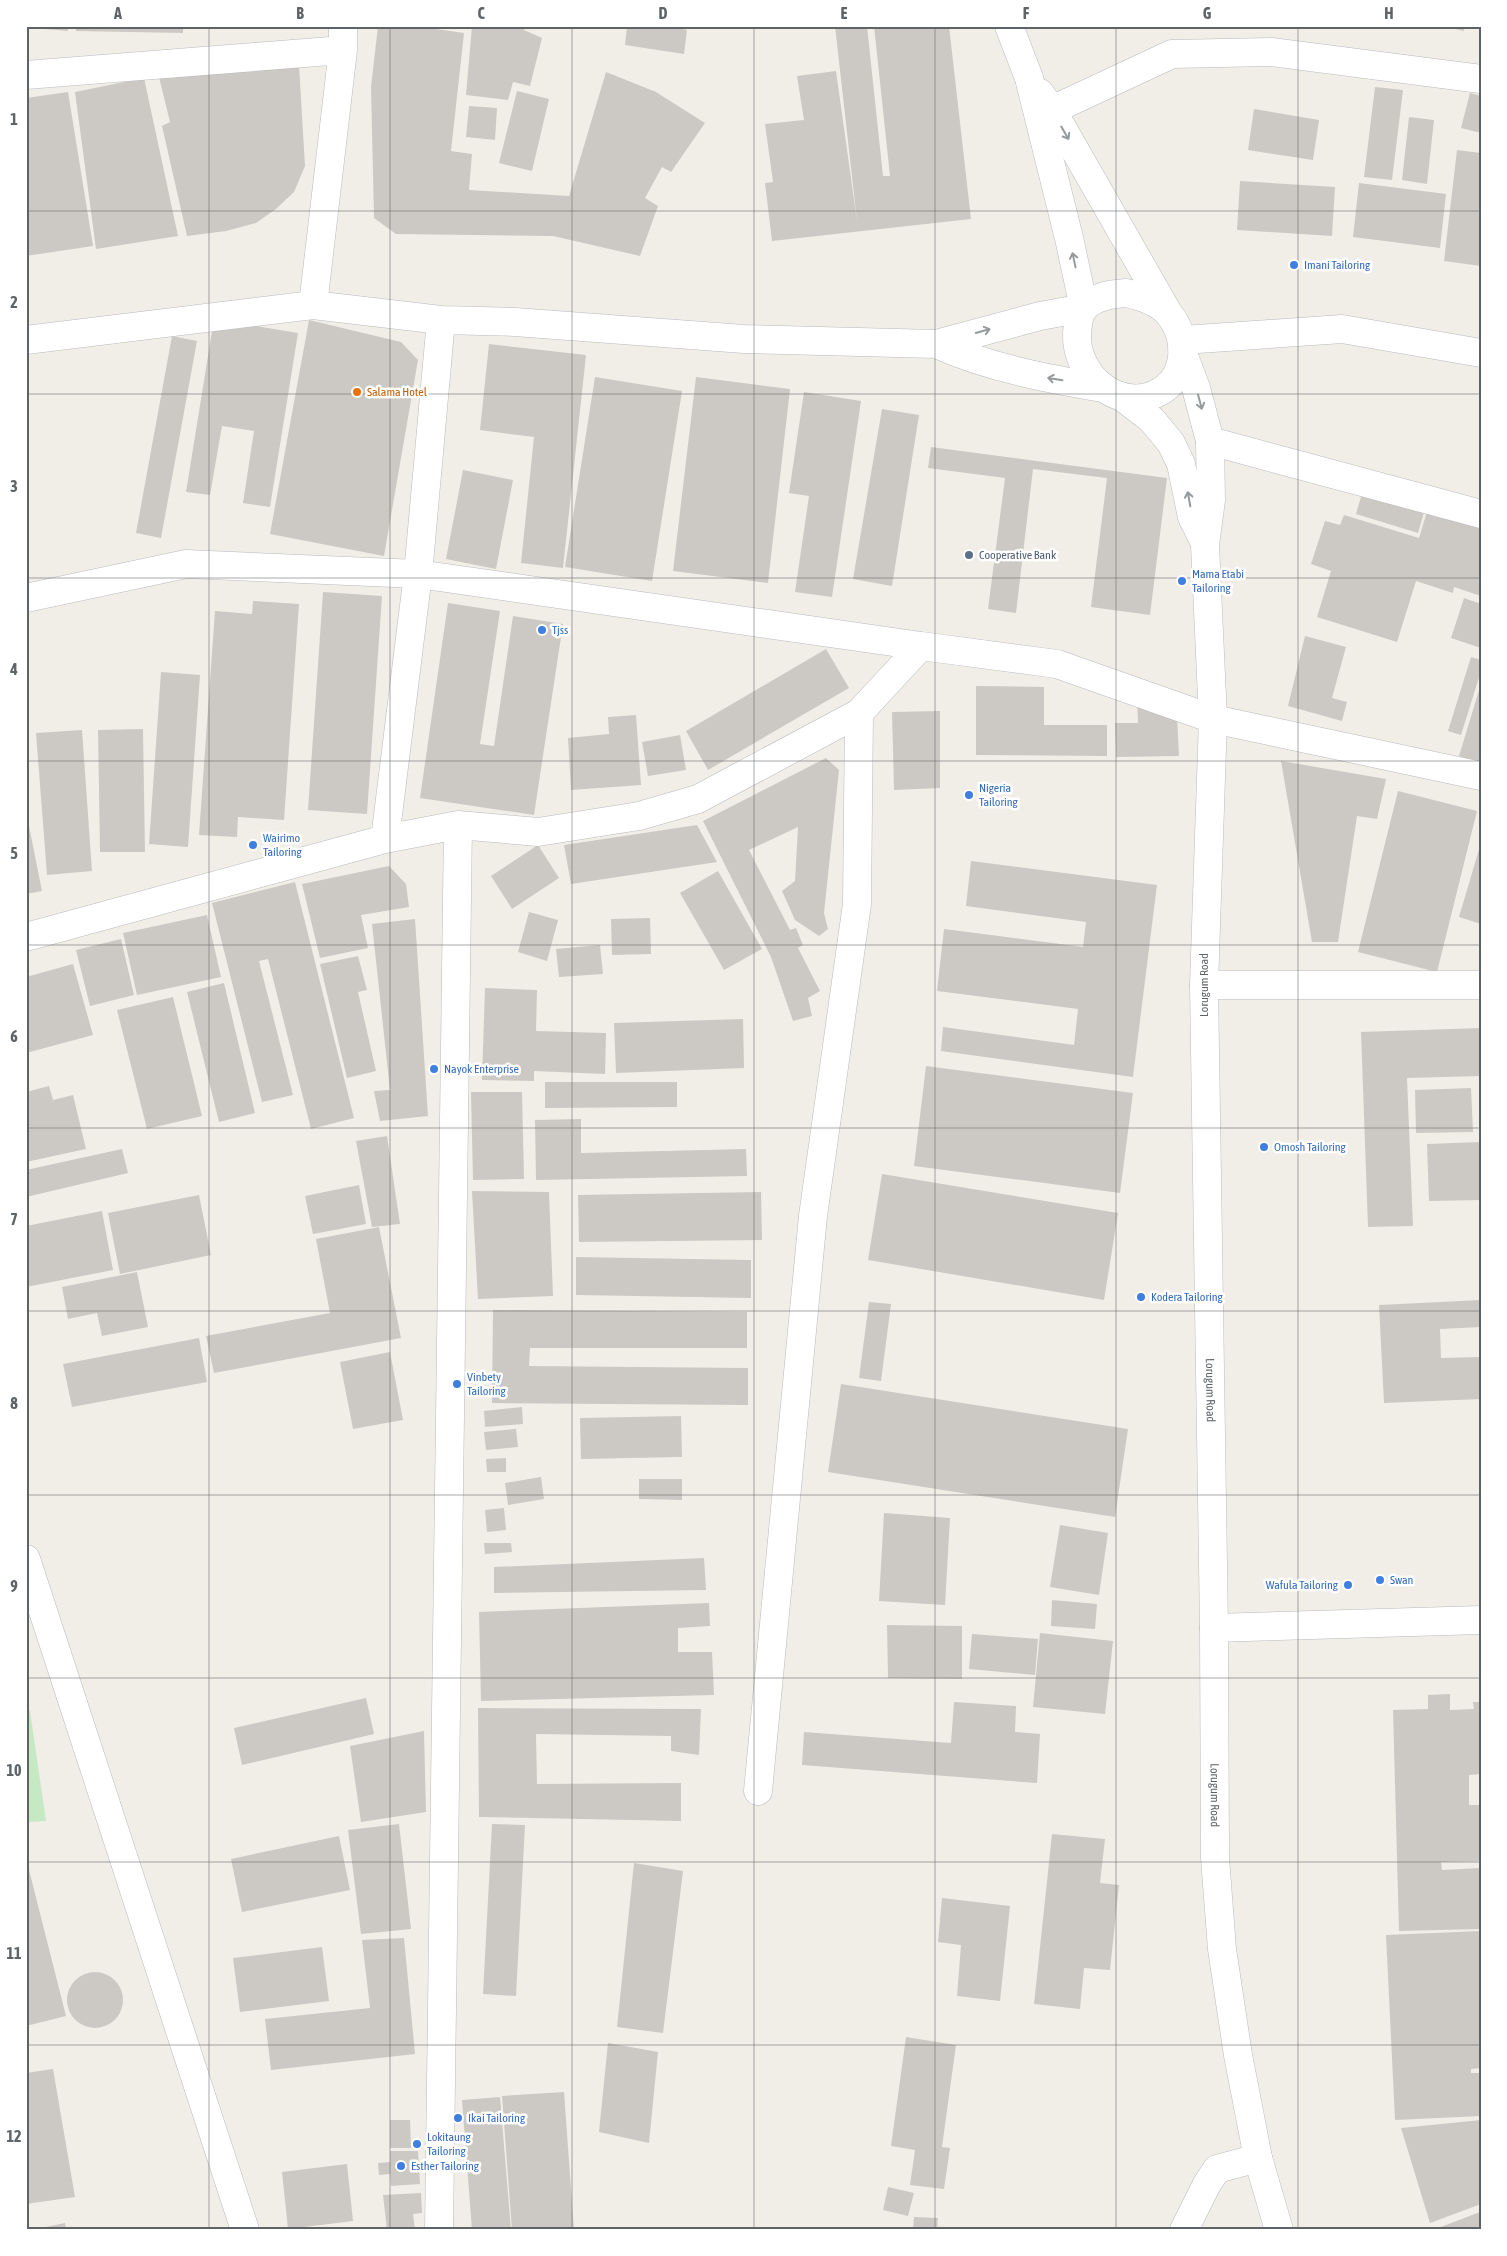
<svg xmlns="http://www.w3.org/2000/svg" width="1507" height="2256" font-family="'Asap Condensed',sans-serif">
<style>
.green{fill:#c5e9c3}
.building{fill:#ccc9c4}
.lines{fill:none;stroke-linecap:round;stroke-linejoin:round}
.street-casing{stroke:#b7babe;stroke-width:29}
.secondary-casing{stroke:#b8bcc1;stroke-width:29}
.street{stroke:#fff;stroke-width:28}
.secondary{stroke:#fff;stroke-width:28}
.oneway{stroke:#969a9d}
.grid{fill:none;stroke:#5e6368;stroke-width:1;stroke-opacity:0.55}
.shop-dot{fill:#3f7fe0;stroke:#fff;stroke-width:2}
.food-dot{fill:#e8710a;stroke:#fff;stroke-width:2}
.service-dot{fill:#5c6f8a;stroke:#fff;stroke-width:2}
.labels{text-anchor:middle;stroke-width:5;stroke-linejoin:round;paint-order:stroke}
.shop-label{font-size:12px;fill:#366cbe;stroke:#fff;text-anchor:start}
.food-label{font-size:12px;fill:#c56008;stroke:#fff;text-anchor:start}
.service-label{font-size:12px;fill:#4e5e75;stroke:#fff;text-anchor:start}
.street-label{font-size:12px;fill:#5e6368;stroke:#fff}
.neatline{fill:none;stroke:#5e6368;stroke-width:2}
.grid-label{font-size:16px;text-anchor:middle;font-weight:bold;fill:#5e6368}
</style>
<rect width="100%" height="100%" fill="#f1eee7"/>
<path class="green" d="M26 1711H30L46 1821 26 1822Z"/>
<path class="building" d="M31 26H68V31L31 28Z
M76 26H183V33L76 31Z
M378 26H415L464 33 451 151 472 154 469 190 569 196 606 72 656 92 705 123 671 172 662 167 645 198 658 206 640 256 553 236 396 234 374 218 371 87Z
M472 26H524V30L542 38 530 86 513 82 508 100 466 95Z
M627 26H668L687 30 684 54 625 45Z
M835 26H867L883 176H890L874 26H949L971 219 772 241 765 183 773 182 765 124 804 120 797 76 836 71 857 221Z
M1442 26H1464V31Z
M299 65 305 166 294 192 276 209 256 223 226 231 187 236 162 126 170 122 159 77Z
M144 78 178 236 96 249 75 92Z
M1375 87 1403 90 1392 180 1364 177Z
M517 91 549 99 532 171 499 163Z
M68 92 93 246 26 256V98Z
M1470 93 1481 96V133L1461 128Z
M469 106 497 108 495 140 466 137Z
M1254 109 1319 120 1313 160 1248 150Z
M1409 117 1434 120 1427 184 1402 180Z
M1457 150 1481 153V266L1444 261Z
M1240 181 1335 187 1332 236 1237 230Z
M1359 183 1446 194 1440 248 1353 237Z
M214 319 298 333 270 507 243 503 254 431 222 426 210 495 186 492Z
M309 320 401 342 418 360 384 556 270 534Z
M172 336 197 341 161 538 136 533Z
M489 344 586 355 563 568 521 563 534 437 480 430Z
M595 377 682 391 652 581 565 567Z
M696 377 790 389 768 583 673 571Z
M804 392 861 401 832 597 795 592 809 496 789 493Z
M882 409 919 415 892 586 853 579Z
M931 447 1167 478 1150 615 1091 607 1107 478 1033 469 1016 613 988 609 1005 478 928 468Z
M463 470 513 480 496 569 446 559Z
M1365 483 1427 502 1418 533 1356 514Z
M1429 505 1481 521V596L1454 587 1453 593 1416 581 1397 642 1317 617 1331 571 1311 564 1325 521 1340 525 1344 515 1419 538Z
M323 592 382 596 367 814 308 810Z
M1464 598 1481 604V648L1451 638Z
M253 601 299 604 284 820 238 817 237 837 199 835 215 611 252 614Z
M448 603 500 611 480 744 494 746 513 616 563 624 534 815 420 798Z
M1305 636 1346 647 1332 698 1347 702 1342 721 1288 706Z
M826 649 849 688 708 770 686 731Z
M1471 657 1481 660V671L1461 735 1448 731Z
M161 672 200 675 188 847 149 844Z
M976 686 1044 687V725H1107V756L976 755Z
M1480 687H1481V763L1459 756Z
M1176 696 1179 756 1116 757 1115 723H1138L1137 697Z
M940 711V788L894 790 892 712Z
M636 715 641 785 571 790 568 738 609 734 608 717Z
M143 729 145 852H100L98 730Z
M82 730 92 871 47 875 36 733Z
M680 735 686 770 648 776 642 742Z
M826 758 839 770 824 913 828 929 819 936 795 920 782 891 795 881 798 827 749 850 790 930 796 928 803 945 798 948 820 991 808 998 812 1016 793 1021 771 957 703 821Z
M1281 761 1386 779 1377 819 1357 816 1338 942H1312Z
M1398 791 1477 811 1437 972 1358 952Z
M26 811 42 891 26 894Z
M697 825 717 862 571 884 564 845Z
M538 845 559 878 512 909 491 876Z
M1480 846H1481V924L1459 917Z
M971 861 1157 885 1133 1077 941 1051 943 1027 1074 1045 1078 1009 937 991 944 929 1083 947 1086 922 966 906Z
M389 866 406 884 409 907 361 915 368 948 320 958 302 884Z
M718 871 762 949 724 970 680 893Z
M295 882 354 1118 311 1129 268 959 259 961 293 1095 262 1102 212 903Z
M529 912 558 920 547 961 518 952Z
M207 915 221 977 137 995 123 933Z
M650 918 651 954 612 955 611 919Z
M415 919 428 1116 380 1121 374 1091 390 1090 372 924Z
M121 939 134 995 90 1006 76 950Z
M600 945 603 974 559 977 556 949Z
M358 956 367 990 358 992 376 1071 347 1078 320 964Z
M73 964 93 1035 26 1053V977Z
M224 983 255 1113 219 1122 187 992Z
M485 988 537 990 536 1031 606 1033 605 1074 534 1071V1081L482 1080Z
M173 997 202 1116 147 1129 117 1010Z
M743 1019 744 1068 616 1073 614 1023Z
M1481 1028V1076L1407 1078 1413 1226 1368 1227 1361 1032Z
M926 1066 1133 1093 1120 1193 914 1166Z
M545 1082H677V1107L545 1108Z
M49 1086 53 1100 73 1095 86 1149 26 1162V1092Z
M1471 1088 1473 1132 1416 1133 1415 1090Z
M471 1092H522L524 1179 473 1180Z
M581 1119V1153L746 1149 747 1176 536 1180 535 1120Z
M387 1136 400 1224 372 1227 356 1141Z
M1481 1142V1200L1429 1201 1427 1144Z
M122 1149 128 1173 26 1197V1170Z
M882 1174 1118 1213 1104 1300 868 1260Z
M359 1185 366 1224 313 1234 305 1196Z
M472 1191 549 1192 553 1296 478 1299Z
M761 1192 762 1240 579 1242 578 1195Z
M199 1195 211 1255 120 1274 108 1213Z
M102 1211 113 1270 26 1287V1226Z
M379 1227 401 1338 214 1373 206 1336 330 1313 316 1239Z
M576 1257 751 1260V1298L576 1295Z
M137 1272 148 1327 102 1336 97 1313 68 1319 62 1287Z
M1481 1300V1327L1440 1329 1441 1358 1481 1357V1399L1384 1403 1379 1305Z
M869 1302 891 1304 881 1381 859 1378Z
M493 1310 747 1312V1348H530L529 1366 748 1368V1405L492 1403Z
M199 1338 207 1382 72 1407 63 1364Z
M390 1352 403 1420 353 1429 340 1362Z
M841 1384 1128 1429 1115 1517 828 1472Z
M522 1407 523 1424 485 1427 484 1411Z
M681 1416 682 1457 581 1459 580 1418Z
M516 1429 518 1447 486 1450 484 1432Z
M506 1458V1472H487L486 1459Z
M541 1477 544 1499 508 1505 505 1483Z
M639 1479H682V1500L639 1499Z
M504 1508 506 1530 487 1532 485 1510Z
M884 1513 950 1518 945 1605 879 1601Z
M1060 1525 1108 1533 1099 1595 1050 1587Z
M484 1543H511L512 1552 485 1554Z
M704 1558 706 1590 494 1593V1567Z
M1052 1600 1097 1604 1095 1629 1051 1626Z
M709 1603 710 1626 678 1628V1652H712L714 1695 481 1701 479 1612Z
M887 1625 962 1626V1679L888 1678Z
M1040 1633 1113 1641 1105 1714 1033 1707Z
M972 1634 1038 1639 1035 1675 969 1669Z
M1450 1694V1710L1474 1709 1473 1702H1481V1774L1469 1775V1805H1481V1861L1441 1862 1442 1870 1481 1868V1929L1399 1931 1393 1710 1428 1709V1695Z
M366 1698 374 1734 242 1765 234 1728Z
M954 1702 1016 1706 1015 1732 1040 1734 1037 1783 802 1765 804 1732 951 1743Z
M478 1708 701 1709 699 1755 671 1751V1736L536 1734 537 1784 681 1783V1821L479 1817Z
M424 1731 426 1812 361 1822 350 1746Z
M399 1824 411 1929 361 1934 348 1830Z
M492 1824 525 1825 516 1996 483 1994Z
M1052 1834 1105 1839 1100 1883 1119 1885 1110 1970 1084 1968 1080 2009 1034 2004Z
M339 1836 350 1890 242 1912 231 1859Z
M26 1858 66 2016 26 2026Z
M634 1863 683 1871 663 2033 617 2027Z
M942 1898 1010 1906 1000 2001 957 1996 961 1945 938 1942Z
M1481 1931V2068L1471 2069V2073H1481V2116L1395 2120 1386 1935Z
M404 1938 415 2054 271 2070 265 2019 370 2008 362 1940Z
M322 1947 329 2001 240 2012 233 1958Z
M67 2000a28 28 0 1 1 56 0a28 28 0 1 1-56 0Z
M906 2037 956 2045 942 2147 950 2148 944 2189 910 2185 915 2150 891 2146Z
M608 2043 658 2052 649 2143 599 2132Z
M53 2069 75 2197 26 2204V2073Z
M564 2092 574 2230H512L502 2096Z
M500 2097 511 2230H472L462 2100Z
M390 2120H410L411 2148H390Z
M1481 2120V2204L1430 2223 1401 2128Z
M390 2151H418L420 2184 391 2186 390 2174 379 2175 378 2163 390 2162Z
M347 2164 353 2221 288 2229 282 2172Z
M888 2187 914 2193 908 2216 883 2210Z
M421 2193 422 2213 413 2214 415 2230H387L383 2195Z
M1480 2212 1481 2230H1433Z
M914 2217 938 2218 937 2230H913Z
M65 2223 66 2230H36V2229Z"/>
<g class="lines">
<g class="street-casing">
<path id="street" d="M26 75 343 50
M1052 110 1172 54 1271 52 1481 79
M313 305 343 50V26
M26 340 313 305 441 320 515 322 744 339 936 344 1040 316 1084 308
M1183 340 1342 329 1481 353
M936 344C990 368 1045 378 1103 388
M1210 441 1481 514
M26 598 186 564 418 574 921 646
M385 839 418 574 441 320
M26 937 385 839 458 825 538 832 639 816 698 799 859 713 921 646 1057 664 1213 719 1481 776
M1204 985H1481
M26 1559 245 2230
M1214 1628 1481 1620
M758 1791 813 1216 857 904 859 713
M439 2230 458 825
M1184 2230 1207 2184 1217 2169 1258 2158"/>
</g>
<g class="secondary-casing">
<g id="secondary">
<path d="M1009 26 1029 78 1069 238 1084 308"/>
<path d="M1040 93 1052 110 1167 311"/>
<path d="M1126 293C1141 296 1159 302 1169 314 1188 337 1188 374 1161 391 1121 415 1075 377 1077 333 1078 325 1078 315 1084 308 1094 296 1112 294 1126 293Z"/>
<path id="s1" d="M1184 356 1196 388 1210 441 1211 500 1205 545 1213 719 1204 985 1214 1628 1215 1858 1222 1949 1238 2055 1258 2158 1279 2230"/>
<path d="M1121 396 1152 420 1171 443 1181 464 1192 517 1204 541"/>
</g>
</g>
<use href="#street" class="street"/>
<use href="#secondary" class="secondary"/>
</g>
<defs><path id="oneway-shaft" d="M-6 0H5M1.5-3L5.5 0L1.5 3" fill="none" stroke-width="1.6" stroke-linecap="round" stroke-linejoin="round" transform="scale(1.25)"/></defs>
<g class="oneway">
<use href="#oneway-shaft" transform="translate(1065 133) rotate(60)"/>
<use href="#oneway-shaft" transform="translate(1074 260) rotate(-102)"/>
<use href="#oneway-shaft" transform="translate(983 331) rotate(-16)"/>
<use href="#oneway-shaft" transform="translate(1055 379) rotate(-170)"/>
<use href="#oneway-shaft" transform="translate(1200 402) rotate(75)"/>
<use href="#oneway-shaft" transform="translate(1189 499) rotate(-100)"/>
</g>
<path class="grid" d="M209 26V2230M390 26V2230M572 26V2230M754 26V2230M935 26V2230M1116 26V2230M1298 26V2230M26 211H1481M26 394H1481M26 578H1481M26 761H1481M26 945H1481M26 1128H1481M26 1311H1481M26 1495H1481M26 1678H1481M26 1862H1481M26 2045H1481"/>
<g class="shop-dot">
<circle cx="1294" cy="265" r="5"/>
<circle cx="1182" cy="581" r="5"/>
<circle cx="542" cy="630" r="5"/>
<circle cx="969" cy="795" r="5"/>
<circle cx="253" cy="845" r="5"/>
<circle cx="434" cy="1069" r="5"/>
<circle cx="1264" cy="1147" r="5"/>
<circle cx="1141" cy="1297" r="5"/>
<circle cx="457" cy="1384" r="5"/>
<circle cx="1380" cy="1580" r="5"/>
<circle cx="1348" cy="1585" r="5"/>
<circle cx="458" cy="2118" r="5"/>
<circle cx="417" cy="2144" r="5"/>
<circle cx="401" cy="2166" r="5"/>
</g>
<circle class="food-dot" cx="357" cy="392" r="5"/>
<circle class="service-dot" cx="969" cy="555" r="5"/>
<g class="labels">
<g class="shop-label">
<text x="1304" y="269">Imani Tailoring</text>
<text x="1192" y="578">Mama Etabi<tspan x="1192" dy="14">Tailoring</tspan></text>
<text x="552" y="634">Tjss</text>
<text x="979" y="792">Nigeria<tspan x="979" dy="14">Tailoring</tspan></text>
<text x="263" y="842">Wairimo<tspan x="263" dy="14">Tailoring</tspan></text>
<text x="444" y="1073">Nayok Enterprise</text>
<text x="1274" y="1151">Omosh Tailoring</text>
<text x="1151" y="1301">Kodera Tailoring</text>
<text x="467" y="1381">Vinbety<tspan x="467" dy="14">Tailoring</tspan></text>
<text x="1390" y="1584">Swan</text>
<text x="1338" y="1589" text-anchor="end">Wafula Tailoring</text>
<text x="468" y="2122">Ikai Tailoring</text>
<text x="427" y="2141">Lokitaung<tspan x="427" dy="14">Tailoring</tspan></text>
<text x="411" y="2170">Esther Tailoring</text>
</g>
<g class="food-label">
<text x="367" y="396">Salama Hotel</text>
</g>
<g class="service-label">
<text x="979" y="559">Cooperative Bank</text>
</g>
<g class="street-label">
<text transform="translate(1204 985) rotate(-90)" y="4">Lorugum Road</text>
<text dy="4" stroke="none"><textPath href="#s1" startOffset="1039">Lorugum Road</textPath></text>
<text dy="4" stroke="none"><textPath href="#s1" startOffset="1444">Lorugum Road</textPath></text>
</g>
</g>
<rect width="1507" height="2256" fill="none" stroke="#ffffff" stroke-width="55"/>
<rect x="28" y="28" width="1452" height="2200" class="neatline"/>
<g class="grid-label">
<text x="118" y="19">A</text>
<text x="300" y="19">B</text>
<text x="481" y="19">C</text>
<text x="663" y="19">D</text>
<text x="844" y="19">E</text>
<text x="1026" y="19">F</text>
<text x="1207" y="19">G</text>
<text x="1389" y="19">H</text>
<text x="14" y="125">1</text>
<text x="14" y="308">2</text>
<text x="14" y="492">3</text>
<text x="14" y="675">4</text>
<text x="14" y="859">5</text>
<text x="14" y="1042">6</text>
<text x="14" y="1225">7</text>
<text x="14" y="1409">8</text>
<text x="14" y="1592">9</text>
<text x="14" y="1776">10</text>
<text x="14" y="1959">11</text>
<text x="14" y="2142">12</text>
</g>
</svg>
